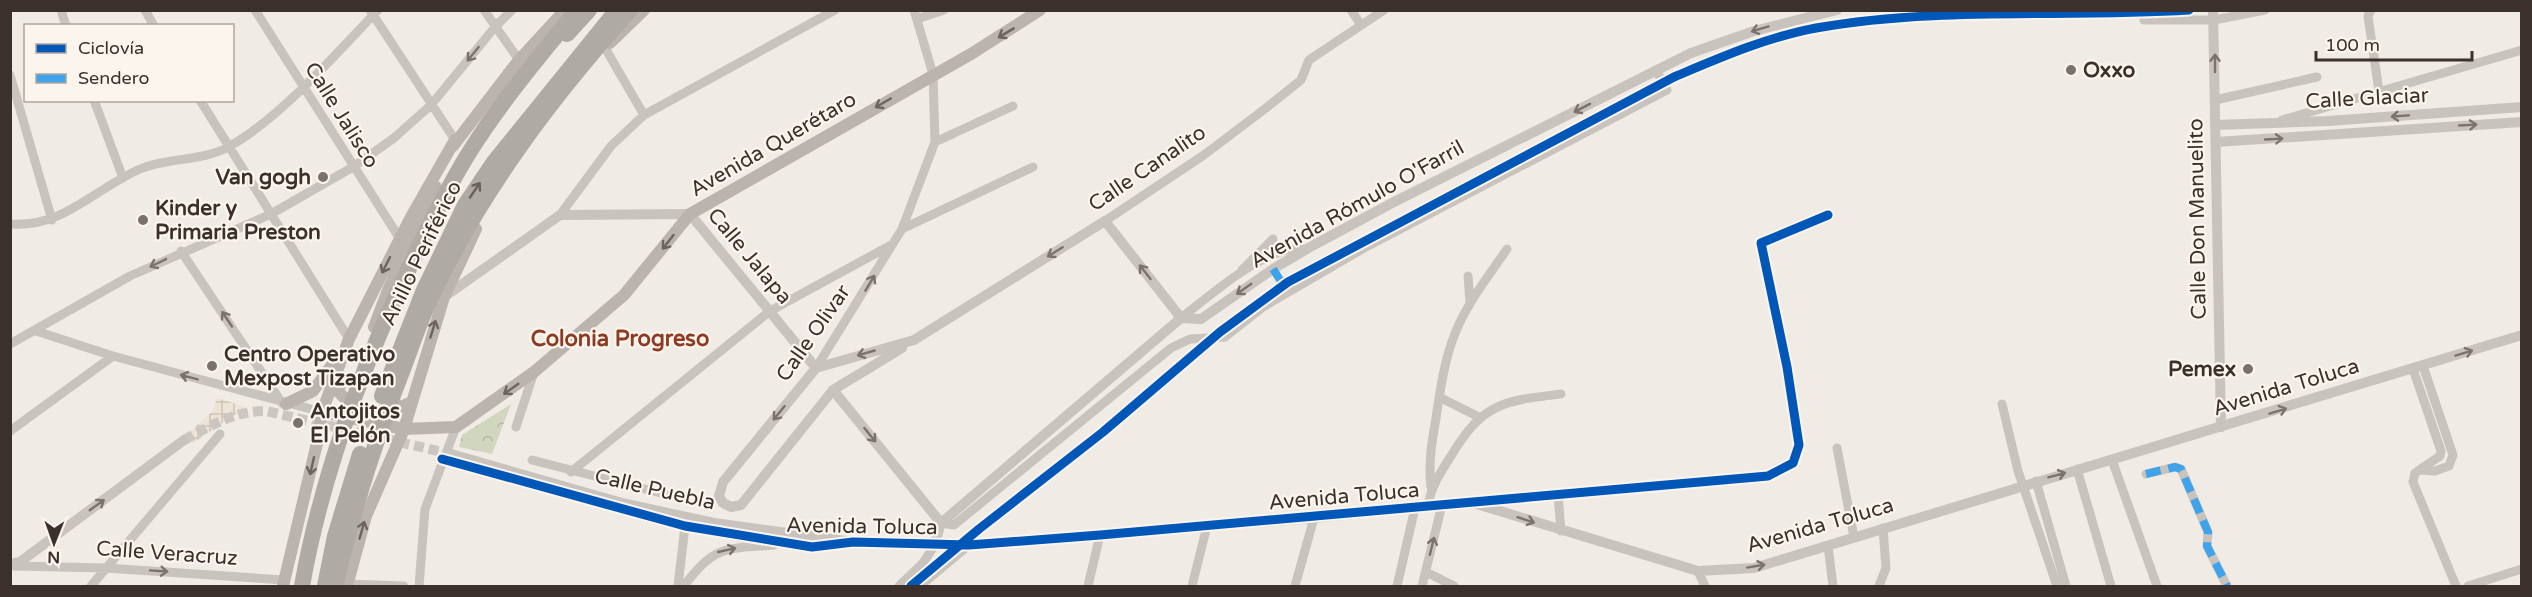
<svg xmlns="http://www.w3.org/2000/svg" width="2532" height="597" font-family="'Varela Round',sans-serif">
<style>
.forest{fill:url(#forest-crowns)}
.plaza{fill:url(#plaza-grid)}
.lines{fill:none;stroke-linecap:round;stroke-linejoin:round}
.tertiary-tunnel{stroke:#ccc6c0;stroke-width:10;stroke-dasharray:10 5;stroke-linecap:butt}
.minor{stroke:#c9c3be;stroke-width:9}
.tertiary{stroke:#c9c3be;stroke-width:10}
.secondary{stroke:#bab3ae;stroke-width:12}
.motorway{stroke:#afaaa4;stroke-width:16}
.motorway-bridge{stroke:#afaaa4;stroke-width:16}
.quiet{stroke:#3fa3eb;stroke-width:8;stroke-dasharray:15 8;stroke-linecap:butt}
.cycleway-casing{stroke:#fbf5ee;stroke-width:13}
.cycleway{stroke:#0057b8;stroke-width:9}
.oneway{stroke:#7b726d}
.oneway2{stroke:#6e645f}
.oneway3{stroke:#69615b}
.poi-dot{fill:#7a716c;stroke:#fbf5ee;stroke-width:2}
.labels{text-anchor:middle;stroke-width:4.5;stroke-linejoin:round;paint-order:stroke}
.poi-label{font-size:21px;font-weight:bold;fill:#3b302b;stroke:#fbf5ee;text-anchor:start}
.street-label{font-size:21px;fill:#3b302b;stroke:#fbf5ee}
.neighbourhood-label{font-size:22px;font-weight:bold;fill:#8c3b22;stroke:#fbf5ee}
</style>
<defs>
<pattern id="forest-crowns" width="20" height="18" patternUnits="userSpaceOnUse" patternTransform="scale(1.5)"><rect width="20" height="18" fill="#d1d6bf"/><path d="M2 6a3 3 0 1 1 6 0M12 15a3 3 0 1 1 6 0" fill="none" stroke="#b4b8a4"/></pattern>
<pattern id="plaza-grid" width="8" height="8" patternUnits="userSpaceOnUse" patternTransform="scale(1.5)"><rect width="8" height="8" fill="#eee3d5"/><path d="M0 4h8M4 0v8" fill="none" stroke="#cdc3b7"/></pattern>
</defs>
<rect width="100%" height="100%" fill="#f0ebe5"/>
<path class="forest" d="M511 404 492 454 459 447 462 435Z"/>
<path class="plaza" d="M217 398 246 407 193 443 187 434 212 412Z"/>
<g class="lines">
<path class="tertiary-tunnel" d="M184 440C212 425 234 411 266 411L451 454"/>
<path class="minor" d="M61 10 66 26
M145 10 154 26
M255 10 400 239
M370 10 455 140
M484 10 519 60
M1351 10 1361 25
M2371 10 2368 16 2379 91
M917 19 944 10
M2144 20H2214L2265 10
M605 48 644 115
M10 75 52 220
M94 100 123 178
M200 100 349 339
M2215 100 2317 77
M2282 120 2522 50
M935 142 1013 106
M560 215 611 146 644 115 835 10
M1105 221 1204 155 1266 108 1301 80 1309 60 1384 10
M10 224C63 228 93 190 138 170 166 157 203 162 230 146 280 118 337 53 378 10
M902 229 1033 167
M181 251 282 403
M1242 270 1273 239
M1468 276 1470 303
M1181 318C1211 295 1268 243 1306 249
M36 331 113 356 322 412
M10 344 130 276 271 214 353 167 394 138 431 105 495 27 512 10
M816 368 902 229 935 142 933 74 914 10
M2413 369 2441 451 2440 456 2415 473 2413 482 2456 586
M1439 397 1479 417
M2002 404 2018 471 2057 586
M516 427 534 372
M10 431 113 356
M1837 448 1854 537
M442 459C501 475 559 491 618 507 688 526 770 552 842 543
M532 460 684 499
M2112 460 2157 586
M2077 469 2111 586
M2420 470 2435 471 2449 466 2453 455 2423 366
M571 472 770 311 893 244
M2146 474 2175 467 2181 469 2208 532 2207 546 2227 586
M2036 481 2066 586
M1431 487C1428 464 1432 441 1436 418 1440 391 1444 362 1454 336 1466 304 1488 277 1507 249
M1558 495 1561 531
M1473 502 1768 476 1793 463 1799 445 1787 367 1761 243 1828 215
M1428 506C1431 487 1440 473 1451 456 1483 403 1502 401 1561 394
M941 523 954 525 1171 348 1190 339 1225 337 1263 307 1364 248 1667 90 1656 70
M1828 546 1833 586
M14 566 106 568 284 580
M1698 571 1705 586
M1426 572 1454 586
M347 584 404 586
M91 586 220 434
M419 586 425 509 456 427
M678 586 685 526
M684 586C714 545 725 549 774 545
M899 586 923 563 934 546
M920 586 969 545
M1088 586 1100 535
M1192 586 1207 526
M1295 586 1314 518
M1397 586 1415 508
M1422 586 1442 505
M1879 586 1886 568 1883 528
M2468 586 2522 569"/>
<path class="tertiary" d="M2213 10 2221 427
M2215 125 2328 121 2522 107
M2216 142 2522 122
M444 297 560 215 690 214 816 368
M1181 318 1201 319 1273 269 1312 246 1394 202 1691 53 1754 31 1837 10
M816 368 914 340 1105 221 1181 318
M816 368 723 482 719 496 723 503 731 507 741 505 833 390 902 348
M833 390 941 523
M451 454 622 503 714 523 853 542 969 545 1314 518 1470 502 1698 571 1754 568 2522 335
M934 546 941 523 1181 318
M10 564 20 562 184 440"/>
<path class="secondary" d="M610 43 644 10
M453 146 519 60 565 10
M374 327 388 290 436 187
M343 378 338 391C359 417 383 416 412 402
M286 404 313 391 337 358
M322 412 404 429 456 427 534 372 624 295 690 214 971 54 1040 10
M283 586 318 439 322 412 349 339 411 217 455 140
M347 586 366 516 404 429 444 297 476 229"/>
<path class="motorway" d="M567 34 589 10
M382 396 424 290 465 205 494 162 617 10
M325 586 335 536 360 454"/>
<path class="motorway-bridge" d="M302 586C321 479 359 375 405 277 425 233 446 189 472 148 503 99 541 55 577 10
M335 586C353 509 377 435 406 361 414 340 421 318 431 297 481 191 552 97 630 10"/>
<path class="quiet" d="M1273 269 1286 289
M2146 474 2175 467 2181 469 2208 532 2207 546 2227 586"/>
<g class="cycleway-casing">
<path id="cycleway" d="M442 459 685 526 812 547 853 542 969 545 1100 535 1768 476 1793 463 1799 445 1787 367 1761 243 1828 215
M911 586 979 529 1103 432 1220 332 1288 282 1674 77C1719 58 1767 37 1816 28 1938 6 2065 18 2189 10"/>
</g>
<use href="#cycleway" class="cycleway"/>
</g>
<defs><path id="oneway-shaft" d="M-6 0H5M1.5-3L5.5 0L1.5 3" fill="none" stroke-width="1.6" stroke-linecap="round" stroke-linejoin="round" transform="scale(1.5)"/></defs>
<g class="oneway">
<use href="#oneway-shaft" transform="translate(1760 29) rotate(163)"/>
<use href="#oneway-shaft" transform="translate(473 54) rotate(129)"/>
<use href="#oneway-shaft" transform="translate(2215 63) rotate(-90)"/>
<use href="#oneway-shaft" transform="translate(1582 108) rotate(153)"/>
<use href="#oneway-shaft" transform="translate(2400 116) rotate(176)"/>
<use href="#oneway-shaft" transform="translate(2468 125) rotate(-3)"/>
<use href="#oneway-shaft" transform="translate(2274 139) rotate(-3)"/>
<use href="#oneway-shaft" transform="translate(1055 252) rotate(148)"/>
<use href="#oneway-shaft" transform="translate(158 263) rotate(154)"/>
<use href="#oneway-shaft" transform="translate(1145 272) rotate(-128)"/>
<use href="#oneway-shaft" transform="translate(870 283) rotate(-59)"/>
<use href="#oneway-shaft" transform="translate(1244 289) rotate(145)"/>
<use href="#oneway-shaft" transform="translate(227 319) rotate(-124)"/>
<use href="#oneway-shaft" transform="translate(866 353) rotate(164)"/>
<use href="#oneway-shaft" transform="translate(2464 353) rotate(-17)"/>
<use href="#oneway-shaft" transform="translate(189 377) rotate(-165)"/>
<use href="#oneway-shaft" transform="translate(2278 411) rotate(-17)"/>
<use href="#oneway-shaft" transform="translate(779 413) rotate(129)"/>
<use href="#oneway-shaft" transform="translate(870 435) rotate(51)"/>
<use href="#oneway-shaft" transform="translate(2057 475) rotate(-15)"/>
<use href="#oneway-shaft" transform="translate(97 505) rotate(-36)"/>
<use href="#oneway-shaft" transform="translate(1526 520) rotate(18)"/>
<use href="#oneway-shaft" transform="translate(1432 546) rotate(-76)"/>
<use href="#oneway-shaft" transform="translate(727 550) rotate(-13)"/>
<use href="#oneway-shaft" transform="translate(1756 566) rotate(-10)"/>
<use href="#oneway-shaft" transform="translate(159 571) rotate(4)"/>
</g>
<g class="oneway2">
<use href="#oneway-shaft" transform="translate(1006 33) rotate(149)"/>
<use href="#oneway-shaft" transform="translate(883 103) rotate(150)"/>
<use href="#oneway-shaft" transform="translate(668 242) rotate(128)"/>
<use href="#oneway-shaft" transform="translate(386 265) rotate(117)"/>
<use href="#oneway-shaft" transform="translate(433 329) rotate(-73)"/>
<use href="#oneway-shaft" transform="translate(511 389) rotate(145)"/>
<use href="#oneway-shaft" transform="translate(312 466) rotate(103)"/>
<use href="#oneway-shaft" transform="translate(362 530) rotate(-74)"/>
</g>
<use class="oneway3" href="#oneway-shaft" transform="translate(475 190) rotate(-56)"/>
<g class="poi-dot">
<circle cx="2071" cy="70" r="6"/>
<circle cx="323" cy="177" r="6"/>
<circle cx="143" cy="220" r="6"/>
<circle cx="212" cy="366" r="6"/>
<circle cx="2248" cy="369" r="6"/>
<circle cx="298" cy="423" r="6"/>
</g>
<g class="labels">
<g class="poi-label">
<text x="2083" y="77">Oxxo</text>
<text x="311" y="184" text-anchor="end">Van gogh</text>
<text x="155" y="215">Kinder y<tspan x="155" dy="24">Primaria Preston</tspan></text>
<text x="224" y="361">Centro Operativo<tspan x="224" dy="24">Mexpost Tizapan</tspan></text>
<text x="2236" y="376" text-anchor="end">Pemex</text>
<text x="310" y="418">Antojitos<tspan x="310" dy="24">El Pelón</tspan></text>
</g>
<g class="street-label">
<text transform="translate(2367 98) rotate(-3)" y="7">Calle Glaciar</text>
<text transform="translate(342 115) rotate(58)" y="7">Calle Jalisco</text>
<text transform="translate(773 144) rotate(-30)" y="7">Avenida Querétaro</text>
<text transform="translate(1147 168) rotate(-34)" y="7">Calle Canalito</text>
<text transform="translate(1357 204) rotate(-29)" y="7">Avenida Rómulo O'Farril</text>
<text transform="translate(2197 219) rotate(-91)" y="7">Calle Don Manuelito</text>
<text transform="translate(421 253) rotate(-64)" y="7">Anillo Periférico</text>
<text transform="translate(750 256) rotate(50)" y="7">Calle Jalapa</text>
<text transform="translate(813 333) rotate(-55)" y="7">Calle Olivar</text>
<text transform="translate(2286 387) rotate(-17)" y="7">Avenida Toluca</text>
<text transform="translate(655 489) rotate(13)" y="7">Calle Puebla</text>
<text transform="translate(1344 496) rotate(-5)" y="7">Avenida Toluca</text>
<text transform="translate(1820 525) rotate(-16)" y="7">Avenida Toluca</text>
<text transform="translate(862 526) rotate(1)" y="7">Avenida Toluca</text>
<text transform="translate(167 553) rotate(4)" y="7">Calle Veracruz</text>
</g>
<g class="neighbourhood-label">
<text x="620" y="346">Colonia Progreso</text>
</g>
</g>
<rect width="2532" height="597" fill="none" stroke="#3b302b" stroke-width="24"/>
<rect x="24" y="24" width="210" height="78" fill="#fbf5ee" stroke="#aea6a0" stroke-width="1.5"/>
<rect x="36" y="44" width="30" height="9" fill="#0057b8" stroke="#aea6a0" stroke-width="1.5"/>
<text x="78" y="54" font-size="18" fill="#3b302b">Ciclovía</text>
<rect x="36" y="74" width="30" height="9" fill="#3fa3eb" stroke="#aea6a0" stroke-width="1.5"/>
<text x="78" y="84" font-size="18" fill="#3b302b">Sendero</text>
<g transform="translate(54 543) rotate(181)" stroke="#fbf5ee" stroke-width="4.5" paint-order="stroke">
<path d="M0-4.5L10 22L0 15L-10 22Z" fill="#3b302b"/>
<text y="-9" font-size="16" font-weight="bold" text-anchor="middle" fill="#3b302b">N</text>
</g>
<path d="M2316 51v9h156v-9" fill="none" stroke="#3b302b" stroke-width="3"/>
<text x="2325" y="51" font-size="18" fill="#3b302b" stroke="#fbf5ee" stroke-width="4.5" paint-order="stroke">100 m</text>
</svg>
